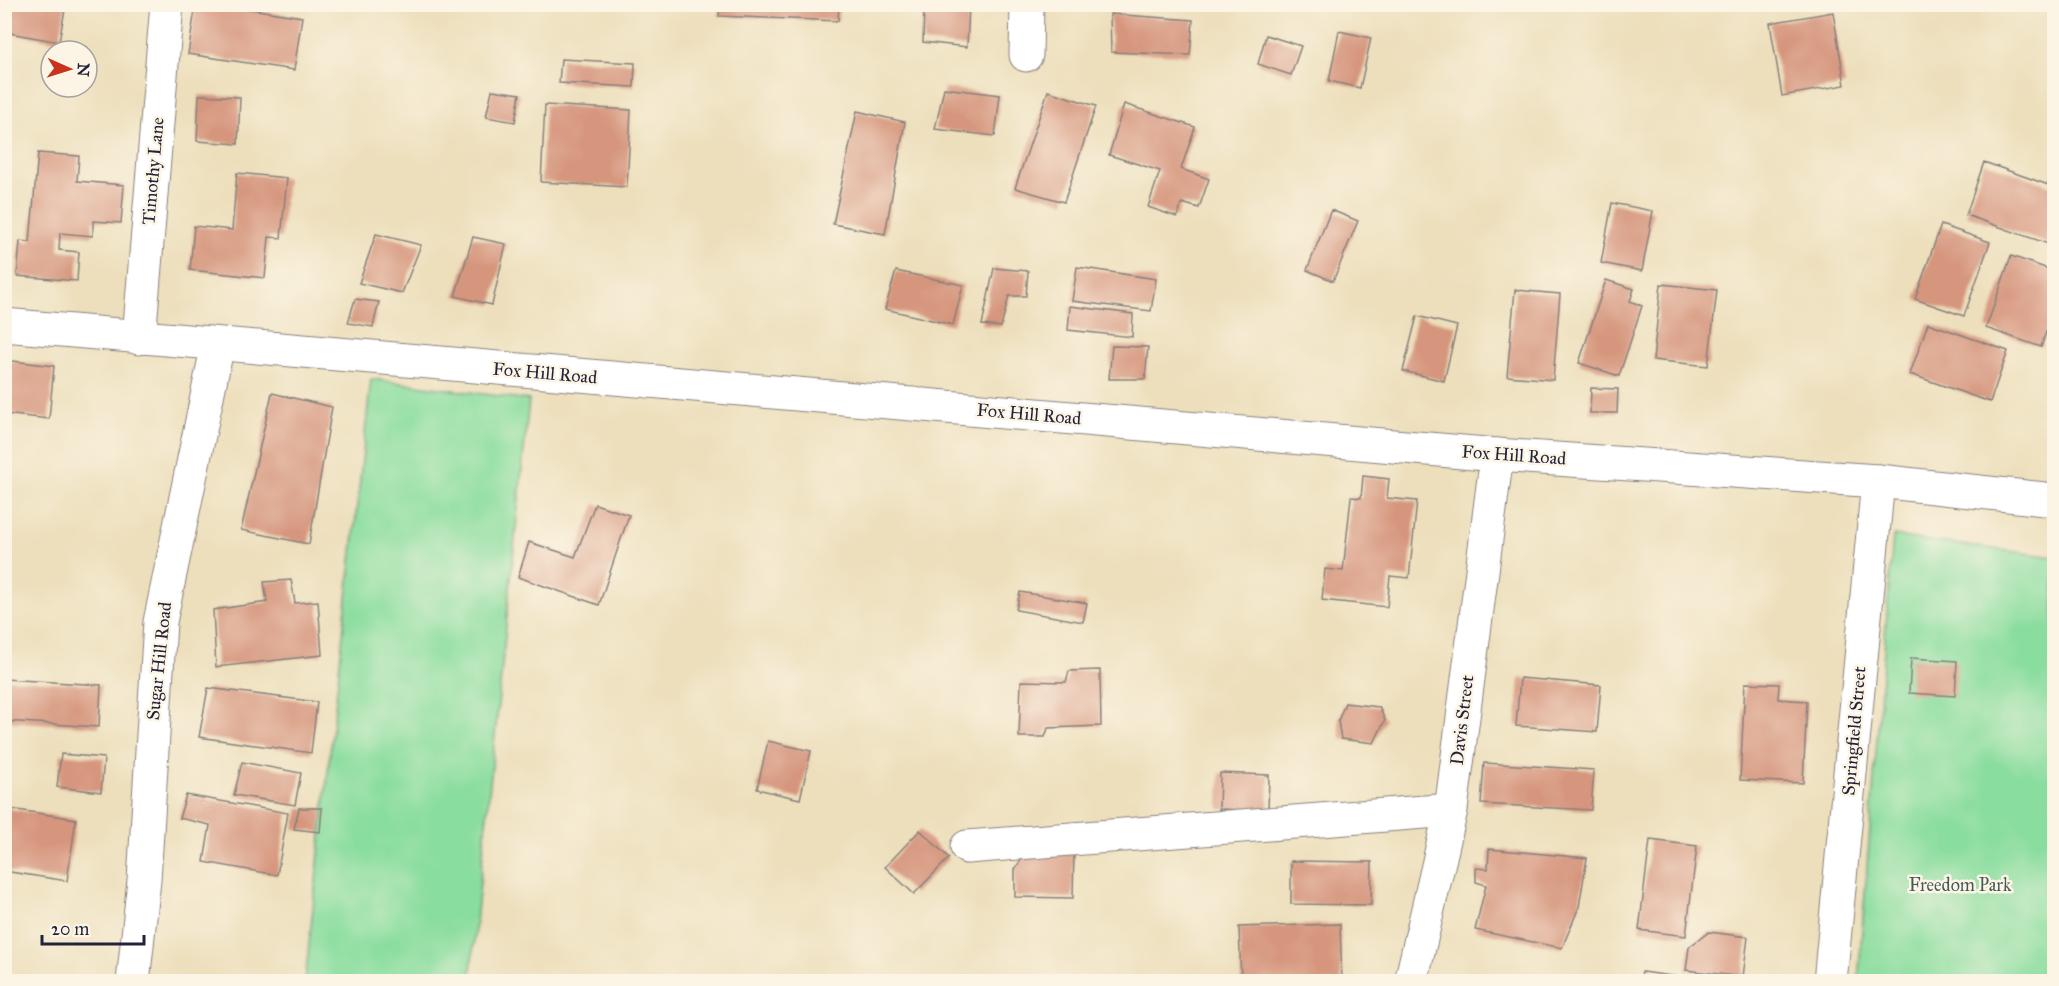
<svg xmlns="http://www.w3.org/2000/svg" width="2059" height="986" font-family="'IM FELL Great Primer',serif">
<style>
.green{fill:#89dd9e;stroke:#56806c;stroke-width:1.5}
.building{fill:#d6957d}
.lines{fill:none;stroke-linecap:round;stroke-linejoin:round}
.minor-casing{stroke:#88807c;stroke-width:35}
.major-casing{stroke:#88807c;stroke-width:35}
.minor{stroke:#fff;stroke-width:33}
.major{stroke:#fff;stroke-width:33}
.labels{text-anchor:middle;stroke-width:5;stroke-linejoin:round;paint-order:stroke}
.street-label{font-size:18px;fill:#22223b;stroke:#fcf5e5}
.park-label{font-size:18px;fill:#415a59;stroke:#fcf5e5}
</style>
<rect width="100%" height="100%" fill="#fcf5e5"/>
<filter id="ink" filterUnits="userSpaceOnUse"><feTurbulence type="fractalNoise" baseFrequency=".0167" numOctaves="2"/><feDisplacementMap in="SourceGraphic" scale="12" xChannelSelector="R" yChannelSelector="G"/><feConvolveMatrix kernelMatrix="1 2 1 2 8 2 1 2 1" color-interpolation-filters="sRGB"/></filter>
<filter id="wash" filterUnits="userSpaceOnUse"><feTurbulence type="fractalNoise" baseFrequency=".008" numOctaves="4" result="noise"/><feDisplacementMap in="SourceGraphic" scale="24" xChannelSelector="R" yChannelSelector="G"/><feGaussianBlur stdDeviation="1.35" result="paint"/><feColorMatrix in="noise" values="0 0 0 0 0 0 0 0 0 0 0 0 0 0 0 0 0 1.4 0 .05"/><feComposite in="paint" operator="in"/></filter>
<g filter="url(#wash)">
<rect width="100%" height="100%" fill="#eddfbc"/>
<path class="green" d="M371 379 529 400 470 981H305Z
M1893 536 2054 557V981L1858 982Z"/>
<g id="blocks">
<path class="building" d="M4 4H66L59 42 4 32Z
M196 4H218L302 17 294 70 188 54Z
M720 4H839L838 21 719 16Z
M924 4 969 5 967 47 923 42Z
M1833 12 1845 85 1782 96 1770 23Z
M1110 14 1193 20 1190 55 1111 52Z
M1339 31 1371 38 1360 88 1329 81Z
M1266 35 1301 46 1291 75 1258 64Z
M561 59 635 63 634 87 559 83Z
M944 88 1000 95 995 136 935 129Z
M492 90 520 94 515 122 486 117Z
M1048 91 1096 106 1064 202 1015 188Z
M199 95 240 97 238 144 197 141Z
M1124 104 1195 127 1181 169 1209 179 1199 208 1182 203 1177 217 1148 207 1160 171 1109 155Z
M545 105 631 110 627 187 541 182Z
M857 111 905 122 885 234 833 224Z
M38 153 79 156 77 181 124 185 121 223 93 221V236L60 233 59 250 79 252 77 281 17 276 20 241 30 242Z
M1984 162 2054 187V246L1966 215Z
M237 173 287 178 281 238 269 237 265 278 190 270 194 226 232 230Z
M1612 203 1653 211 1642 271 1601 263Z
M1331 210 1358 221 1333 281 1307 270Z
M1941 225 1990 242 1964 316 1915 299Z
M376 234 421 245 402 293 359 283Z
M473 237 506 244 492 305 455 296Z
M2011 256 2054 271V308L2041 347 1986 328Z
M1077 267 1156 279 1151 311 1072 301Z
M994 268 1028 271 1026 296H1009L1001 327 982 325Z
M896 271 963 285 953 325 885 309Z
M1606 280 1634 289 1630 301 1642 306 1619 376 1579 363Z
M1661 284 1717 290 1708 366 1653 360Z
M1515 290 1560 294 1553 380 1507 376Z
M355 299 379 302 373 327 348 323Z
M1070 306 1133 314 1132 337 1068 330Z
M1417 316 1457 326 1444 381 1403 371Z
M1928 323 2008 351 1990 402 1910 374Z
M1112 346 1148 347 1145 379H1109Z
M4 360 54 366 49 419 4 414Z
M1591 388 1618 389 1617 413H1590Z
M272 393 332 407 309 544 241 530Z
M1363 476 1389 479 1387 498 1417 501 1409 578 1390 576 1387 607 1322 600 1325 569 1343 571 1351 497 1361 498Z
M595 504 629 515 599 605 518 577 529 542 575 557Z
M291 580 295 603 318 601 322 655 216 667 213 610 267 602 264 582Z
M1020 592 1087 603 1083 622 1016 610Z
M1911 658 1957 661 1955 696 1909 693Z
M1100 670 1101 726 1048 728 1045 737H1019L1021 681 1066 682 1069 671Z
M1520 678 1601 685 1597 732 1516 726Z
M4 679 101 685 99 727 4 721Z
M1745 683 1779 684 1778 699 1807 701 1803 783 1740 780Z
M208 688 317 702 311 753 199 737Z
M1345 703 1379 707 1385 720 1374 743 1341 739 1338 721Z
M768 741 811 751 800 799 757 789Z
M61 754 104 758 101 792 57 787Z
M242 762 301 773 295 805 234 795Z
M1484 763 1594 770 1591 810 1481 804Z
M1220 773 1269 775 1268 811 1219 809Z
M186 795 288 813 277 875 204 862 210 825 179 818Z
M4 808 76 819 67 881 4 871Z
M299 808H322L320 832 294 829Z
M920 830 949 858 914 894 885 867Z
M1650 840 1697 846 1686 936 1639 930Z
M1029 848 1074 849 1073 898 1015 897V869Z
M1489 849 1587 858 1579 907 1562 948 1475 930 1486 885 1476 882V868L1488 869Z
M1291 861 1372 862 1371 905 1291 904Z
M1340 924 1342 982H1241L1239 927Z
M1709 932 1748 937 1743 977 1686 970 1689 947Z
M1642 972 1701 980V982H1640Z"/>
</g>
</g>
<g filter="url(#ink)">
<use href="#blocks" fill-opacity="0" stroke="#88807c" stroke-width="1.5"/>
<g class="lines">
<g class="minor-casing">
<path id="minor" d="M1026 55 1027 4
M139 338 167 4
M967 847 1451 810
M133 982 144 880 160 622 218 344
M1411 982 1451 810 1497 455
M1830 982 1878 481"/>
</g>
<g class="major-casing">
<path id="major" d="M4 325 1497 455 1878 481 2054 500"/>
</g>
<use href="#minor" class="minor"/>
<use href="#major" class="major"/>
</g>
</g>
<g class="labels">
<g class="street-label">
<text transform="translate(153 171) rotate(-85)" y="6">Timothy Lane</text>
<text transform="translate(545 373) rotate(5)" y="6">Fox Hill Road</text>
<text transform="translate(1029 414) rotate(5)" y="6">Fox Hill Road</text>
<text transform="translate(1514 455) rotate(4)" y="6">Fox Hill Road</text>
<text transform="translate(159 661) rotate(-84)" y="6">Sugar Hill Road</text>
<text transform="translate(1462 720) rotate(-83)" y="6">Davis Street</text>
<text transform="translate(1854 731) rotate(-85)" y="6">Springfield Street</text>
</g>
<g class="park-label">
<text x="1960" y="891">Freedom Park</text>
</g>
</g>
<rect width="2059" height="986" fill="none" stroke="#fcf5e5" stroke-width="24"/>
<g transform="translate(69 69) rotate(93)"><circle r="28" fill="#fcf5e5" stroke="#a5a1a1" stroke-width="1.5"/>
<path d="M0-4.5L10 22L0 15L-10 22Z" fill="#c8321e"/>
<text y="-9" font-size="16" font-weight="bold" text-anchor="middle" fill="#22223b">N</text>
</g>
<path d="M42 935v9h102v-9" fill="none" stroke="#22223b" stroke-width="3"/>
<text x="51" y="935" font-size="18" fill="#22223b" stroke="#fcf5e5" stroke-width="4.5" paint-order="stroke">20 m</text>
</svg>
